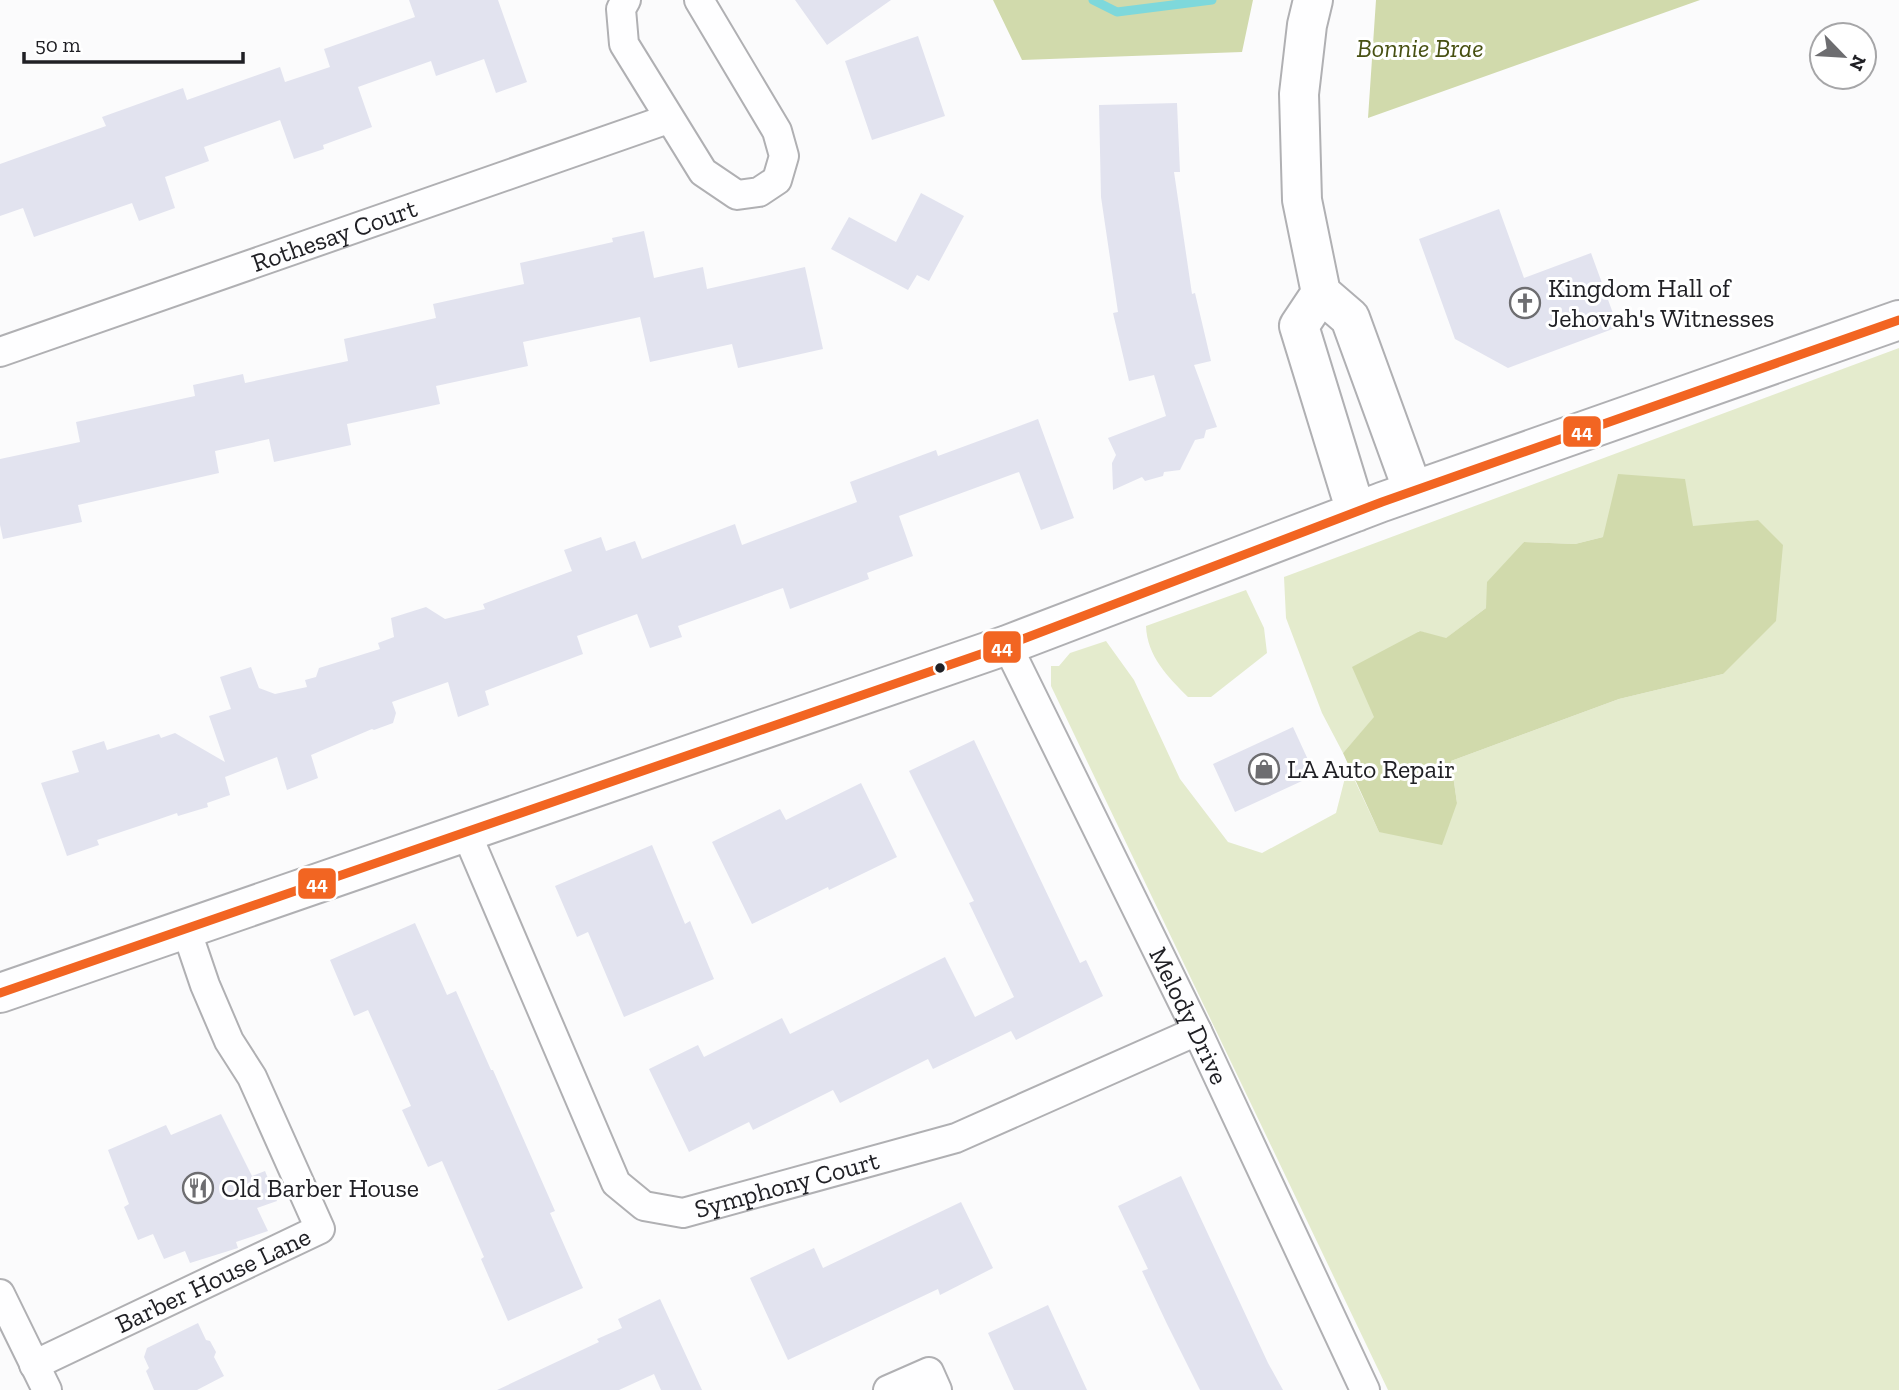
<svg xmlns="http://www.w3.org/2000/svg" width="1899" height="1390" font-family="'Zilla Slab',serif">
<style>
.green{fill:#e4ebcd}
.forest{fill:#d1daac}
.lines{fill:none;stroke-linecap:round;stroke-linejoin:round}
.stream{stroke:#7ed8db;stroke-width:9}
.building{fill:#e2e3ef}
.street-casing{stroke:#b0b0b3;stroke-width:32}
.secondary-casing{stroke:#b0b0b3;stroke-width:42}
.street{stroke:#fefeff;stroke-width:28}
.secondary{stroke:#fefeff;stroke-width:38}
.bus-1-casing{stroke:#fff;stroke-width:14}
.bus-1{stroke:#f26522;stroke-width:9}
.bus-dot{fill:#202025;stroke:#fff;stroke-width:2.5}
.labels{text-anchor:middle;stroke-width:6;stroke-linejoin:round;paint-order:stroke}
.park-label{font-size:26px;font-style:italic;fill:#475012;stroke:#fff}
.street-label{font-size:26px;fill:#202025;stroke:#fff}
.poi-label{font-size:26px;fill:#202025;stroke:#fff;text-anchor:start}
.line-badge{stroke:#fff;stroke-width:2.5}
.badge-label{font-size:19px;text-anchor:middle;font-weight:bold;fill:#fff}
</style>
<rect width="100%" height="100%" fill="#fbfbfc"/>
<path class="green" d="M1899 348V1390H1388L1051 686V666H1059L1070 653 1106 641 1134 680 1180 779 1228 842 1262 853 1336 813 1348 766 1379 832 1457 803 1451 761 1619 699 1723 674 1758 520 1603 537 1575 544 1524 542 1486 608 1445 639 1419 631 1374 718 1343 753 1322 713 1286 618 1284 577Z
M1246 590 1264 628 1267 653 1211 697H1188C1168 677 1147 656 1146 626Z"/>
<path class="forest" d="M993 0H1253L1242 52 1022 60Z
M1376 0H1700L1368 118Z
M1618 474 1685 479 1693 526 1758 520 1783 545 1776 621 1723 674 1619 699 1451 761 1457 803 1442 845 1379 832 1343 753 1374 717 1352 667 1420 631 1446 638 1486 608 1487 582 1524 542 1575 544 1603 537Z"/>
<g class="lines">
<path class="stream" d="M1093 0 1117 12 1212 0"/>
</g>
<path class="building" d="M409 0H498L527 82 496 93 484 59 436 76 431 61 358 87 372 127 323 145 324 149 294 159 280 120 204 147 209 161 165 177 175 208 139 221 132 203 34 237 23 208 0 216V164L106 126 102 117 183 88 187 100 280 67 285 82 330 67 324 49 415 17Z
M795 0H891L827 45Z
M918 36 945 116 872 140 845 61Z
M1177 103 1180 172H1174L1192 294 1195 293 1211 361 1194 365 1217 427 1206 430 1204 438 1195 440 1180 470 1164 472 1163 476 1145 481 1142 477 1113 490 1112 463 1116 455 1108 438 1166 416 1154 375 1129 381 1113 313 1118 312 1101 197 1099 105Z
M921 193 964 216 929 281 917 275 908 290 831 249 849 217 896 242Z
M1499 209 1524 278 1591 253 1618 327 1508 368 1455 339 1419 239Z
M644 231 654 278 703 267 707 289 805 267 823 349 738 368 732 344 650 362 640 317 523 342 528 366 436 386 440 404 347 424 351 445 274 462 269 439 215 451 219 473 78 505 82 522 3 539 0 525V459L80 442 76 422 195 396 193 385 243 374 245 383 348 361 344 339 436 318 433 304 524 284 520 263 613 242 612 238Z
M1038 419 1074 518 1041 530 1019 472 899 516 913 556 867 573 869 579 790 609 783 588 678 626 682 637 650 648 637 614 577 636 583 654 485 691 489 705 458 717 448 682 392 702 396 713 393 723 374 730 372 729 311 755 318 778 287 790 277 757 225 777 230 795 207 803 208 807 178 816 177 813 145 824 97 840 99 845 67 856 41 783 79 772 72 751 104 741 107 750 159 734 161 738 175 733 225 762 209 716 231 709 220 677 251 667 259 688 275 694 307 687 305 680 316 677 319 668 380 649 378 643 394 637 391 618 426 607 445 619 485 609 483 604 572 571 564 550 601 537 606 551 635 541 642 559 735 524 742 545 857 502 850 482 936 450 938 456Z
M1293 727 1315 775 1235 812 1213 764Z
M974 740 1080 963 1086 960 1103 996 1016 1040 1011 1031 933 1069 928 1059 840 1103 833 1090 753 1130 749 1122 689 1152 649 1069 698 1045 704 1057 782 1018 790 1034 945 957 975 1017 1014 997 969 903 974 901 909 771Z
M861 783 897 857 829 890 828 887 752 924 712 842 780 809 786 820Z
M652 845 685 924 690 921 714 979 624 1017 588 932 577 937 555 886Z
M415 923 447 995 456 991 491 1070H493L555 1211 550 1213 583 1288 508 1321 481 1259 484 1257 442 1161 428 1167 402 1110 411 1106 368 1010 354 1016 330 960Z
M221 1114 252 1176 265 1171 277 1201 257 1208 268 1231 236 1242 238 1248 190 1263 185 1251 164 1259 153 1234 138 1240 124 1207 129 1204 108 1150 166 1125 171 1135Z
M1181 1176 1268 1363 1283 1390H1200L1167 1324 1142 1271 1148 1269 1118 1206Z
M961 1202 993 1268 940 1295 938 1289 788 1360 750 1278 814 1248 823 1268Z
M660 1299 702 1390H661L654 1374 619 1390H497L599 1342 597 1339 622 1328 618 1319Z
M1048 1305 1087 1390H1014L988 1333Z
M198 1323 206 1340 210 1341 216 1352 214 1357 224 1376 197 1390H154L146 1371 149 1368 144 1357 147 1348Z"/>
<g class="lines">
<g class="street-casing">
<g id="street">
<path d="M626 0 621 9 624 44 703 172 737 195 759 192 777 180 784 156 777 131 699 0"/>
<path id="s1" d="M0 352 668 119"/>
<path id="s2" d="M1007 645 1197 1031 1365 1390"/>
<path id="s3" d="M466 832 616 1183 644 1206 683 1213 956 1138 1197 1031"/>
<path d="M0 1294 47 1390"/>
<path id="s4" d="M34 1365 320 1229 252 1077 229 1041 205 985 186 929"/>
<path d="M888 1390 929 1372 937 1390"/>
</g>
</g>
<g class="secondary-casing">
<path id="secondary" d="M1313 0 1307 25 1299 94 1302 200 1321 293 1350 318 1413 491
M1321 293 1299 326 1356 512
M0 993 1007 645 1382 502 1899 320"/>
</g>
<use href="#street" class="street"/>
<use href="#secondary" class="secondary"/>
<g class="bus-1-casing">
<path id="bus-1" d="M0 993 1007 645 1382 502 1899 320"/>
</g>
<use href="#bus-1" class="bus-1"/>
</g>
<defs>
<g id="church-ring" transform="scale(1.575)"><circle r="9.5" fill="#fff" stroke="#6d6d70" stroke-width="1.5"/><path d="M-1.2-6h2.4v3.5h3.3v2.4h-3.3V6h-2.4V-.1h-3.3v-2.4h3.3Z" fill="#6d6d70"/></g>
<g id="shop-ring" transform="scale(1.575)"><circle r="9.5" fill="#fff" stroke="#6d6d70" stroke-width="1.5"/><path d="M-5-2.5h2.3a2.7 3.5 0 0 1 5.4 0H5L5.5 6h-11ZM-1.5-2.5h3a1.5 2.3 0 0 0-3 0Z" fill="#6d6d70"/></g>
<g id="restaurant-ring" transform="scale(1.575)"><circle r="9.5" fill="#fff" stroke="#6d6d70" stroke-width="1.5"/><path d="M-5-6h1v4h1v-4h1v4h1v-4h1v5L-1.5 .5V6h-2V.5L-5-1ZM5-6V6H3V1.5H1.5Q1.5-4 5-6Z" fill="#6d6d70"/></g>
</defs>
<g fill-rule="evenodd">
<use href="#church-ring" x="1525" y="303"/>
<use href="#shop-ring" x="1264" y="769"/>
<use href="#restaurant-ring" x="198" y="1188"/>
</g>
<circle class="bus-dot" cx="940" cy="668" r="6"/>
<g class="labels">
<g class="park-label">
<text x="1420" y="57">Bonnie Brae</text>
</g>
<g class="street-label">
<text dy="9" stroke="none"><textPath href="#s1" startOffset="354">Rothesay Court</textPath></text>
<text dy="9" stroke="none"><textPath href="#s2" startOffset="413">Melody Drive</textPath></text>
<text dy="9" stroke="none"><textPath href="#s3" startOffset="565">Symphony Court</textPath></text>
<text dy="9" stroke="none"><textPath href="#s4" startOffset="198">Barber House Lane</textPath></text>
</g>
<g class="poi-label">
<text x="1548" y="297">Kingdom Hall of<tspan x="1548" dy="30">Jehovah's Witnesses</tspan></text>
<text x="1287" y="778">LA Auto Repair</text>
<text x="221" y="1197">Old Barber House</text>
</g>
</g>
<g class="line-badge">
<rect x="1562" y="415" width="40" height="33" rx="7" fill="#f26522"/>
<rect x="982" y="630" width="40" height="34" rx="7" fill="#f26522"/>
<rect x="297" y="867" width="40" height="33" rx="7" fill="#f26522"/>
</g>
<g class="badge-label">
<text x="1582" y="438">44</text>
<text x="1002" y="654">44</text>
<text x="317" y="890">44</text>
</g>
<g transform="translate(1843 56) rotate(115)"><circle r="33" fill="#ffffff" stroke="#a6a6a8" stroke-width="2"/>
<path d="M0-5L12 26L0 18L-12 26Z" fill="#6d6d70"/>
<text y="-10" font-size="19" font-weight="bold" text-anchor="middle" fill="#202025">N</text>
</g>
<path d="M24 52v10h219v-10" fill="none" stroke="#202025" stroke-width="3.5"/>
<text x="35" y="52" font-size="21" fill="#202025" stroke="#ffffff" stroke-width="5" paint-order="stroke">50 m</text>
</svg>
